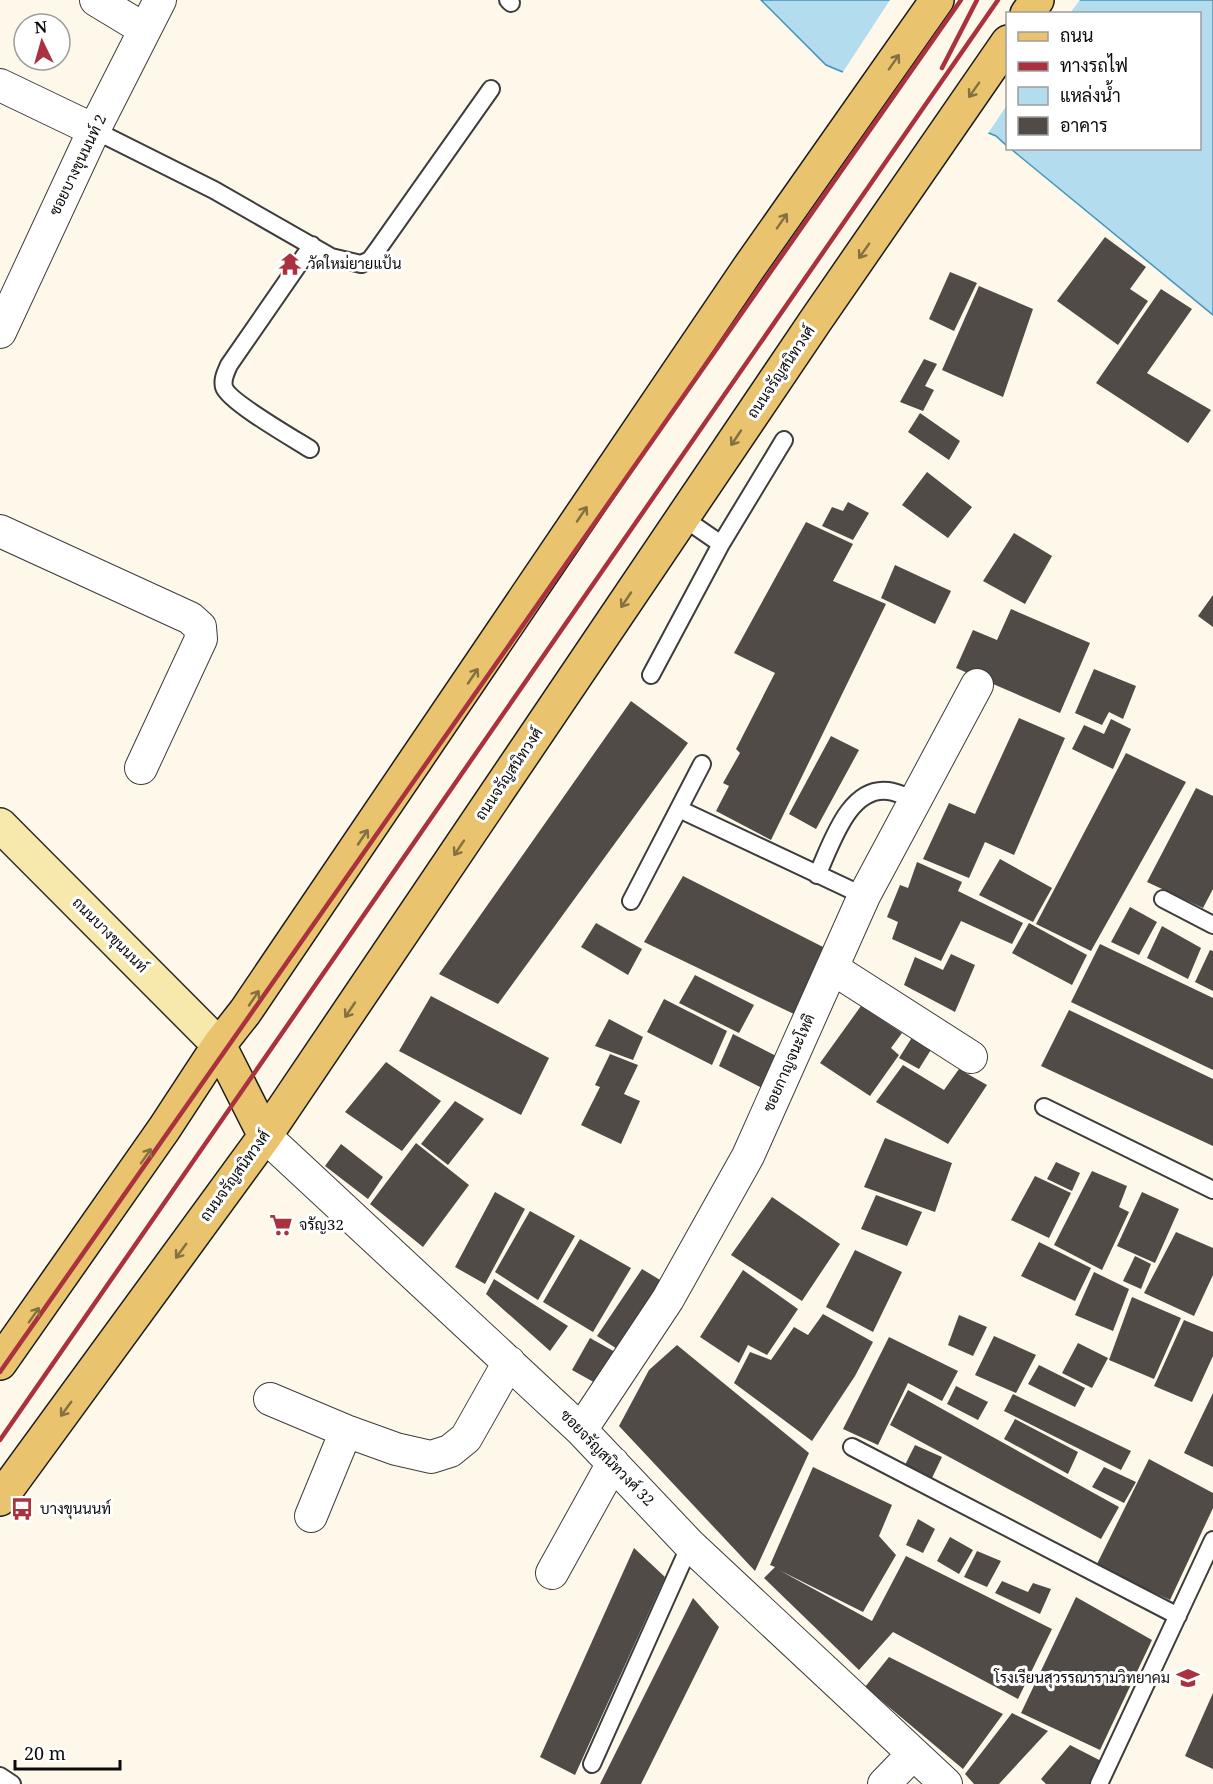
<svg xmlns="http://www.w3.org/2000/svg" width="1213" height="1784" font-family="'Noto Serif',Sarabun,serif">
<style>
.water{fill:#b3dcee;stroke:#4394bd;stroke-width:1.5}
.pier{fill:#fdf8e9}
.building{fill:#514b48}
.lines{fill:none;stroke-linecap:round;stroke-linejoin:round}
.lane-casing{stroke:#3d3d3d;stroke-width:20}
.street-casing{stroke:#3d3d3d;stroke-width:34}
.secondary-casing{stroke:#2c2c2c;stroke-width:36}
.primary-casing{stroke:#1b1b1b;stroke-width:36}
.lane{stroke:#fff;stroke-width:16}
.street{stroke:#fff;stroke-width:32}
.secondary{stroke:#f6e9ab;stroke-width:33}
.primary{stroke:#e9c36d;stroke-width:33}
.rail{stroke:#aa323f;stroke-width:4.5}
.oneway{stroke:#857040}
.labels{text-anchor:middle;stroke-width:6;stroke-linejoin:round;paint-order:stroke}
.street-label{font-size:15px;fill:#0a0a0a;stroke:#fff}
.poi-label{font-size:15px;fill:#0a0a0a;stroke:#fff;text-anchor:start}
</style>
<rect width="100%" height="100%" fill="#fdf8e9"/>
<path class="water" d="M761 0H1213V315L1011 149 1200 148V14H1008L1007 146 996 136 826 65Z"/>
<path class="pier" d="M890 0H1080L1070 13 1008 14 1007 105 987 135 841 75Z"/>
<path class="building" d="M1105 237 1146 267 1130 289 1148 301 1118 345 1057 301Z
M950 272 977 283 954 331 929 319Z
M979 286 1033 309 1003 397 942 370Z
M1161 289 1192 309 1147 373 1211 410 1188 443 1096 383Z
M924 359 937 364 925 386 934 390 923 411 900 402Z
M920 413 960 441 949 460 908 432Z
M927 472 972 507 948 538 902 505Z
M848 502 869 513 853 540 822 526 832 507 843 511Z
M806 522 853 544 833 581 886 604 771 840 716 811 729 786 723 783 740 753 736 749 775 673 734 653Z
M1014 533 1052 556 1025 604 983 581Z
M895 565 951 591 935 624 881 598Z
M1213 595V627L1198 616Z
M1011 609 1090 643 1060 713 956 668 973 630 997 640Z
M1094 669 1136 686 1123 719 1109 712 1102 725 1075 713Z
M631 701 688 743 498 1004 439 974Z
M1019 718 1065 738 1014 855 985 842 969 878 923 859 949 803 975 814Z
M1111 719 1131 729 1113 769 1072 749 1084 725 1104 734Z
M831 736 859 750 816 829 789 814Z
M1126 753 1186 782 1091 951 1036 924Z
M1196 788 1213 796V889L1203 908 1147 882Z
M1000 859 1052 888 1033 922 979 895Z
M917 862 962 882 958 891 1023 923 1012 944 961 921 941 961 892 939 898 922 887 917 900 885 908 888Z
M683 876 827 949 796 1015 644 942Z
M1130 907 1157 922 1139 955 1111 942Z
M596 923 642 949 628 975 581 947Z
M1029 923 1087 955 1072 985 1012 953Z
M1162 926 1201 948 1188 979 1147 958Z
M1100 944 1213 998V1070L1071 1002Z
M1210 950 1213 951V991L1195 982Z
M951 954 975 965 955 1012 904 985 915 957 943 970Z
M695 975 754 1005 739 1033 679 1003Z
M431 996 549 1058 521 1115 399 1051Z
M664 999 727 1031 712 1065 647 1032Z
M861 1006 902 1033 891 1048 899 1055 870 1096 820 1063Z
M1069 1010 1213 1079V1146L1041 1066Z
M609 1019 643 1037 633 1060 595 1046Z
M918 1028 937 1040 919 1069 899 1058Z
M733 1034 784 1060 770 1092 719 1066Z
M610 1054 638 1065 624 1094 640 1101 621 1144 581 1125 600 1087 595 1085Z
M386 1062 441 1101 402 1151 345 1112Z
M903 1065 944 1090 959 1069 987 1085 948 1144 876 1102Z
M455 1101 484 1119 448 1165 421 1144Z
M885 1138 952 1163 935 1212 864 1187Z
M416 1143 469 1185 423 1247 370 1204Z
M341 1144 383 1177 368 1199 325 1166Z
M1056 1162 1080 1173 1072 1191 1047 1179Z
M1092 1171 1127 1186 1119 1207 1129 1212 1102 1270 1054 1245Z
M1035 1176 1071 1193 1049 1238 1011 1220Z
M495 1192 525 1209 485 1284 455 1267Z
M1142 1192 1179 1209 1155 1263 1117 1246Z
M876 1195 922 1212 907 1246 861 1229Z
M772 1197 840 1244 802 1301 731 1255Z
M530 1211 575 1236 538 1300 495 1272Z
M1176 1232 1213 1248V1275L1194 1316 1144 1293Z
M580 1239 631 1268 593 1332 543 1302Z
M1039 1242 1091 1268 1075 1301 1021 1276Z
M855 1250 902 1272 873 1332 826 1307Z
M1135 1256 1151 1264 1141 1289 1123 1281Z
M642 1269 670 1286 625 1354 597 1336Z
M743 1270 798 1309 767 1355 748 1345 739 1363 700 1337Z
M1094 1272 1129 1289 1113 1331 1075 1315Z
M494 1279 568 1326 550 1351 486 1294Z
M1132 1297 1181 1318 1154 1379 1109 1360Z
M823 1314 873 1342 855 1376 812 1441 734 1383 750 1352 771 1360 794 1327 808 1335Z
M959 1315 987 1327 973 1356 948 1345Z
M1184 1320 1213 1332V1356L1192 1402 1154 1386Z
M994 1336 1036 1355 1016 1393 975 1375Z
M889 1337 958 1371 942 1401 908 1383 878 1445 843 1429Z
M590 1338 617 1353 599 1385 572 1370Z
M1078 1343 1108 1358 1092 1388 1062 1373Z
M677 1345 809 1453 755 1571 619 1426 649 1370Z
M1039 1365 1085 1388 1075 1407 1028 1384Z
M956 1386 988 1402 978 1420 947 1404Z
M908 1390 1119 1507 1101 1539 890 1425Z
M1213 1393V1467L1184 1453Z
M1013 1394 1131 1451 1121 1470 1004 1411Z
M1015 1419 1078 1452 1068 1474 1004 1439Z
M915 1445 942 1457 931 1480 904 1467Z
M1149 1459 1213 1493V1508L1170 1600 1096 1566Z
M813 1467 892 1505 879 1536 896 1555 863 1612 779 1570 872 1621 906 1556 1052 1629 1018 1699 893 1632 859 1670 764 1578 775 1567 770 1565Z
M1104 1467 1136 1482 1124 1503 1092 1487Z
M918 1519 935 1529 923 1553 906 1545Z
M950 1537 973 1550 959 1574 937 1561Z
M634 1548 665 1577 575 1775 540 1757Z
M977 1551 1001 1561 987 1587 964 1577Z
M1002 1581 1028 1592 1033 1583 1051 1589 1040 1614 995 1593Z
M1076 1597 1152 1640 1100 1750 1021 1713Z
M693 1598 719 1627 641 1784H600Z
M889 1657 1003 1714 963 1769 865 1687Z
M1213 1693V1769L1185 1756Z
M1012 1713 1048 1731 999 1784H974L965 1774Z
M1070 1745 1107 1764 1089 1784H1046L1041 1779Z"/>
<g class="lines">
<g class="lane-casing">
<path id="lane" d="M508 0 511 3
M94 130 214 190 331 257 361 264 370 260 378 249 491 89
M310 449C294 439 228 401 224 387 222 379 226 372 229 365L312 245
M721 544 784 440
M651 675 721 544 682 517
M679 809 864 896
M817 875C831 846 848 786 888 791 897 792 907 797 915 800
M1163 899 1213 925
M631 901 702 764
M1044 1107 1213 1190
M852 1447 1178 1616
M592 1764 690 1545
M0 1776 12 1784
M1099 1784 1213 1540"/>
</g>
<g class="street-casing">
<path id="street" d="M96 0 144 29
M0 85 94 130
M0 332 94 130 160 0
M0 531 190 618 200 627 201 639 141 768
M832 968 971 1057
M265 1136 581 1430 690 1545 946 1784
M270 1399 346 1431 396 1449 431 1457 450 1451 466 1438 509 1362
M581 1430 668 1299 748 1156 864 896 977 685
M311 1516 346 1431
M552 1573 613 1463
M884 1784 913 1754"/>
</g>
<g class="secondary-casing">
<path id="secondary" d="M0 825 219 1045"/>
</g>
<g class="primary-casing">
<path id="primary" d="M1027 14 1037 0
M219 1045 265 1136
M0 1363 164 1129 219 1045 245 1012 748 269 937 0
M0 1499 265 1136 816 320 1008 42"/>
</g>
<use href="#lane" class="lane"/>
<use href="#street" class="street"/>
<use href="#secondary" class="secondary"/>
<use href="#primary" class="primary"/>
<path class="rail" d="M942 68 977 0
M0 1372 961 0
M0 1440 998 0"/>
</g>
<defs><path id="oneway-shaft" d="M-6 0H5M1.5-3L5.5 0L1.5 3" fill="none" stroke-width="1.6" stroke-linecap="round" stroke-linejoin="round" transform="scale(1.5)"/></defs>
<g class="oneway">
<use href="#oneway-shaft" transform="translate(894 62) rotate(-55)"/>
<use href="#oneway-shaft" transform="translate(974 90) rotate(125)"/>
<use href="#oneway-shaft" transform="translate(782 221) rotate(-55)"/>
<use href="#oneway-shaft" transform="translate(864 251) rotate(125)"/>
<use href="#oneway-shaft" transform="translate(736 438) rotate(124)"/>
<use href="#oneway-shaft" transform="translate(582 514) rotate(-56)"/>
<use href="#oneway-shaft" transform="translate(626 600) rotate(124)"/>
<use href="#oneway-shaft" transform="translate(473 676) rotate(-56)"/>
<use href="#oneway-shaft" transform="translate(363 837) rotate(-56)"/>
<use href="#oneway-shaft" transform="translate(459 848) rotate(124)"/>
<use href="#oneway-shaft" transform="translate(254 998) rotate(-56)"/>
<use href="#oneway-shaft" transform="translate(350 1010) rotate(124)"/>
<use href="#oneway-shaft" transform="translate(146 1156) rotate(-55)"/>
<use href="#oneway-shaft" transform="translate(181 1251) rotate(126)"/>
<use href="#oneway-shaft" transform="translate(34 1315) rotate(-55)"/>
<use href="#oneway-shaft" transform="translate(66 1409) rotate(126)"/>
</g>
<defs>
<g id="temple-bare" transform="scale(1.8)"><path d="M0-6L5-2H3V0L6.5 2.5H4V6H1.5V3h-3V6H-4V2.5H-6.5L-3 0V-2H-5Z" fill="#aa323f" stroke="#fff" stroke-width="2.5" paint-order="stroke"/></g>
<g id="supermarket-bare" transform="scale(1.8)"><path d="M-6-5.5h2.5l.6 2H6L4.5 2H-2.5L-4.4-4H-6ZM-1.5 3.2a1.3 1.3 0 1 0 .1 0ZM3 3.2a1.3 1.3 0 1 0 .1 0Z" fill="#aa323f" stroke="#fff" stroke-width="2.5" paint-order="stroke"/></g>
<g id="bus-bare" transform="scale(1.8)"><path d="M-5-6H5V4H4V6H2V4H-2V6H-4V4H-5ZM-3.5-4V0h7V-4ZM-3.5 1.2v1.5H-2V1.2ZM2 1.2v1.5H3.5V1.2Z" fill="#aa323f" stroke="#fff" stroke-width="2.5" paint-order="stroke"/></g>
<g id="school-bare" transform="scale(1.8)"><path d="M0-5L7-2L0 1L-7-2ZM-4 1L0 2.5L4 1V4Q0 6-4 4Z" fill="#aa323f" stroke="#fff" stroke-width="2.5" paint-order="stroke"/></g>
</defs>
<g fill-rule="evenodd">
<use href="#temple-bare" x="290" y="264"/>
<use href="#supermarket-bare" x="281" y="1225"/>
<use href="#bus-bare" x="22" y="1509"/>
<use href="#school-bare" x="1188" y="1678"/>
</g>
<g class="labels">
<g class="street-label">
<text transform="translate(78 165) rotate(-64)" y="5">ซอยบางขุนนนท์ 2</text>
<text transform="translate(781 372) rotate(-56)" y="5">ถนนจรัญสนิทวงศ์</text>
<text transform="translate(509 774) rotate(-56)" y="5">ถนนจรัญสนิทวงศ์</text>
<text transform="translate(110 935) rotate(45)" y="5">ถนนบางขุนนนท์</text>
<text transform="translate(789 1063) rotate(-66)" y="5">ซอยกาญจนะโหติ</text>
<text transform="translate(235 1176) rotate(-54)" y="5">ถนนจรัญสนิทวงศ์</text>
<text transform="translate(607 1458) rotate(46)" y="5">ซอยจรัญสนิทวงศ์ 32</text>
</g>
<g class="poi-label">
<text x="308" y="269">วัดใหม่ยายแป้น</text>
<text x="299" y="1230">จรัญ32</text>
<text x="40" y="1514">บางขุนนนท์</text>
<text x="1170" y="1683" text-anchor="end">โรงเรียนสุวรรณารามวิทยาคม</text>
</g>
</g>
<rect x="1006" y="12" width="195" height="138" fill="#ffffff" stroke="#9d9d9d" stroke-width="1.5"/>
<rect x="1018" y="32" width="30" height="9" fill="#e9c36d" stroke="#9d9d9d" stroke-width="1.5"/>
<text x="1060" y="42" font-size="18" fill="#0a0a0a">ถนน</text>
<rect x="1018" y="62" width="30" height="9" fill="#aa323f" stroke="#9d9d9d" stroke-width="1.5"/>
<text x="1060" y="72" font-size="18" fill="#0a0a0a">ทางรถไฟ</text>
<rect x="1018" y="87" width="30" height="18" fill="#b3dcee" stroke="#9d9d9d" stroke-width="1.5"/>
<text x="1060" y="102" font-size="18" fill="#0a0a0a">แหล่งน้ำ</text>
<rect x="1018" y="117" width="30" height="18" fill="#514b48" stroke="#9d9d9d" stroke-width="1.5"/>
<text x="1060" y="132" font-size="18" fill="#0a0a0a">อาคาร</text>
<g transform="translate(42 42) rotate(355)"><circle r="28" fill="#ffffff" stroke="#9d9d9d" stroke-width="1.5"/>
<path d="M0-4.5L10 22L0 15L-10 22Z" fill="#aa323f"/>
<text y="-9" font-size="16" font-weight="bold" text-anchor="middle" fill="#0a0a0a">N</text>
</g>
<path d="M15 1760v9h105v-9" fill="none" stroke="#0a0a0a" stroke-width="3"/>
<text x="24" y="1760" font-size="18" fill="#0a0a0a" stroke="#ffffff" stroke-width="4.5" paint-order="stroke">20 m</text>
</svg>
